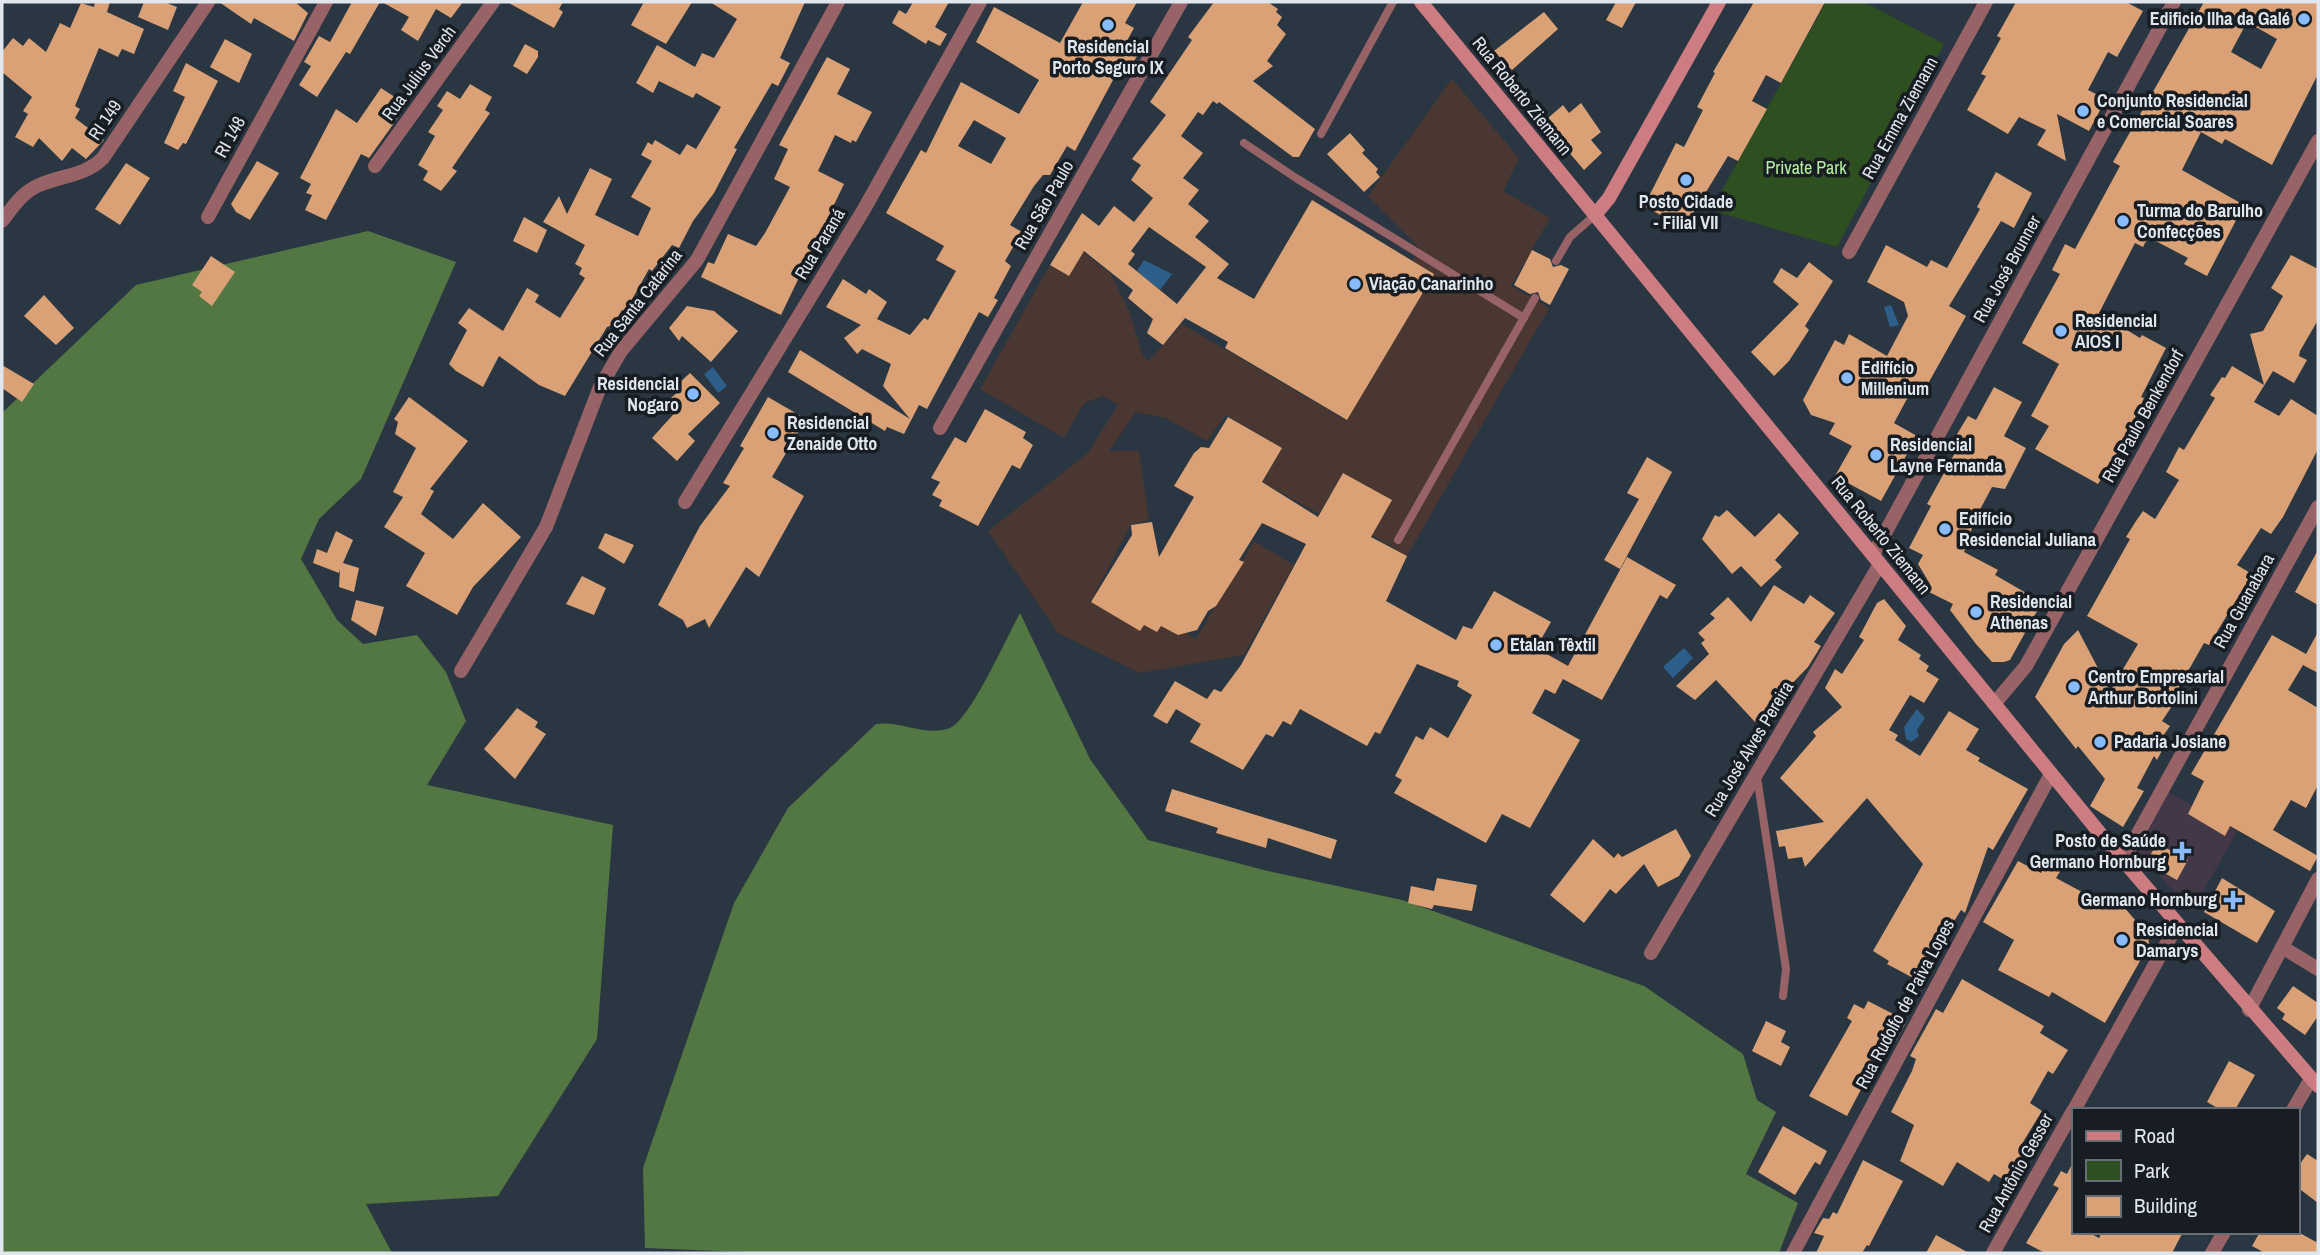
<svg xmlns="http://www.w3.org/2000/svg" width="2320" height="1255" font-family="'Archivo Narrow',sans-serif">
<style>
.industrial{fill:#4a3731}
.medical{fill:#423847}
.green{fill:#2e4f20}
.forest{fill:#527743}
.water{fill:#2e5e8a}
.building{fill:#d9a175;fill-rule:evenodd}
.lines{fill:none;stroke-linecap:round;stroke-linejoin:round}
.service{stroke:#976366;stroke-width:8}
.minor{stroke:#976366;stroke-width:14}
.secondary{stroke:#cd7c82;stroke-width:14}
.poi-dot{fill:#88bbfc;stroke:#171d22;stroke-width:2.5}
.labels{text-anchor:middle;stroke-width:7;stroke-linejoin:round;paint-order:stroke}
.poi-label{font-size:18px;font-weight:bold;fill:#dfe6ee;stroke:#171d22;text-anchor:start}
.street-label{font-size:18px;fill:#dfe6ee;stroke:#171d22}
.park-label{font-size:18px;fill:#b6f0a2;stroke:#171d22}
</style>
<rect width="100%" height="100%" fill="#2a3641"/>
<path class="industrial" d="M1452 79 1519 158 1503 191 1550 218 1511 286 1549 308 1407 556 1372 535 1391 500 1343 473 1319 514 1263 482 1282 448 1226 415 1207 441 1166 418 1136 412 1109 451H1139L1149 521 1131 524 1091 601 1139 629 1152 613 1196 639 1254 541 1294 565 1244 655 1140 673 1058 633 988 531 1088 453 1118 405 1103 396 1084 403 1064 438 980 389 1050 265 1069 276 1083 252 1111 274 1129 311 1143 356 1149 361 1182 324 1345 420 1434 275 1412 262 1420 249 1368 196Z"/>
<path class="medical" d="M2168 792 2237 831 2192 912 2137 850Z"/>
<path class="green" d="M1826 2H1864L1944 44 1837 247 1711 210Z"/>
<path class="forest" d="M368 231 456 262 361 479 319 519 301 559 337 620 363 644 417 635 446 672 466 721 427 785 613 825 597 1039 498 1196 366 1204 392 1253H2V413L136 285Z
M1020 613 1090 759 1148 840 1268 871 1402 900 1644 986 1743 1054 1757 1100 1776 1112 1746 1174 1798 1203 1779 1253H771L645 1248 643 1168 734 903 788 808 876 724C900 720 926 737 950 728 970 720 1008 635 1020 613Z"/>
<path class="water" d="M1144 260 1172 274 1160 290 1137 271Z
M1891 305 1899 325 1890 327 1884 307Z
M713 367 727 386 718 393 704 374Z
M1684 648 1693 658 1673 678 1663 667Z
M1917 709 1925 718 1917 730 1919 736 1911 742 1906 739 1904 727Z"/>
<path class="building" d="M95 2H110L107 12 144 29 134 54 122 49 118 57 99 48 75 106 80 109 75 118 104 140 86 159 72 148 62 161 39 138 33 147 15 137 28 114 23 111 32 97 2 72V52L13 38 23 46 29 38 46 52 60 23 70 28 81 3 94 7Z
M144 2H164L177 7 168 30 138 17Z
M219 2H295L308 13 294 41 254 18 251 24Z
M352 2H380L350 54 346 52 317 97 299 85 311 66 304 62 319 36 330 42Z
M382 2H463L451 18 436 9 418 41 401 30 409 17Z
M507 2H563L559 9 563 12 554 28Z
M644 2H692L666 44 631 25Z
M710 2H805L780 58 790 63 778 86 772 83 734 148 737 149 714 193 693 221 679 248 672 245 652 271 649 269 625 312 622 310 613 325 607 327 565 396 539 385 499 356 483 387 456 371 449 364 467 330 458 323 469 308 503 331 527 288 539 295 535 302 560 318 585 278 579 274 582 268 575 264 585 245 543 222 559 196 567 214 590 168 612 179 595 215 638 236 651 208 631 197 652 161 641 155 648 142 652 145 655 140 680 155 687 144 696 149 721 107 696 93 693 98 659 81 653 93 636 83 657 45 695 67 702 53 714 58 737 19Z
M913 2H949L935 27 947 34 940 46 928 40 926 44 892 23 899 10 906 14Z
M1083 2H1137L1125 23 1134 28 1123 48 1137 56 1129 70 1121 65 1075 151 1067 146 1050 175H1043L1034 186 1010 225 1022 232 1005 261 1011 266 994 298 998 300 988 317 979 312 927 409 919 405 904 434 887 427 885 431 788 372 800 350 910 419 883 386 891 364 862 349 857 354 844 338 861 325 826 307 843 279 866 294 869 289 887 302 877 319 910 335 924 318 928 320 956 271 936 260 944 246 886 213 921 150 926 153 961 82 1019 114 1039 80 976 42 994 7 1060 43ZM974 120 1006 138 991 164 958 146Z
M1214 2H1268L1278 9 1276 12 1282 17 1277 25 1286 34 1267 61 1273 66 1253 81 1315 129 1299 157H1293L1219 102 1217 104 1213 101 1203 115 1198 112 1181 136 1203 153 1183 178 1199 190 1188 204 1209 221 1195 237 1229 264 1217 278 1254 299 1312 200 1434 274 1347 420 1225 348 1228 342 1185 318 1163 345 1147 333 1153 319 1128 298 1133 290 1084 251 1069 276 1050 265 1082 213 1099 226 1114 206 1134 222 1153 198 1131 180 1141 165 1132 159 1166 115 1150 102 1192 40 1188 37ZM1149 227 1206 267 1177 304 1128 264 1135 254 1131 251Z
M1616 2H1636L1622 28 1606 20Z
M1754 2H1825L1781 83 1766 75 1752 101 1767 109 1738 161 1728 156 1684 228 1644 206 1676 143 1684 147 1703 110 1697 107 1715 73 1713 72Z
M2016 2H2126L2143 11 2117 57 2108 52 2088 90 2106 99 2089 131 2057 114 2066 161 2037 145 2046 130 2019 117 2008 134 1967 110 1986 76 1981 74 2001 38 1997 36Z
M2204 2H2318V74L2272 165 2225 139 2222 144 2201 132 2182 170 2244 205 2207 276 2184 264 2188 258 2148 237 2143 247 2135 243 2099 313 2140 338 2142 335 2166 348 2141 397 2144 398 2124 442 2098 484 2035 449 2049 426 2031 416 2059 364 2022 343 2060 274 2052 270 2065 244 2075 249 2120 166 2113 162ZM2247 22 2277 39 2261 69 2231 52Z
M1544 12 1558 29 1512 70 1494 51Z
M225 39 252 54 239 83 210 67Z
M525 44 538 51V57L527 74 513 66Z
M827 57 850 69 837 94 872 112 856 142 852 140 851 143 835 135 818 171 844 184 781 315 701 277 708 262 714 264 728 234 756 246 765 233 790 187 774 179 788 149 779 145Z
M186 63 218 81 186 144 183 143 178 150 164 143 185 97 173 91Z
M470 84 492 97 485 110 490 113 452 168 457 171 441 191 423 180 428 171 418 165 435 136 428 132 443 110 437 106 447 91 460 99Z
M381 88 407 105 369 158 361 154 326 220 305 210 312 195 306 193 311 184 300 178 336 109 357 123Z
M1581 103 1601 132 1591 140 1602 153 1584 170 1550 130 1555 126 1548 118 1563 105 1569 113Z
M1350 133 1365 150 1362 153 1378 169 1376 172 1380 177 1364 192 1327 154Z
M257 161 279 173 250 220 236 212 231 204Z
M126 163 150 178 120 225 95 209Z
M1996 172 2032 193 2014 228 2001 221 1949 306 1966 316 1925 389 1915 384 1894 423 1917 436 1881 501 1835 476 1852 446 1829 434 1835 423 1811 415 1803 400 1835 340 1844 345 1849 334 1887 356 1908 316 1904 302 1867 282 1886 245 1927 267 1931 260 1947 268 1980 209 1977 207Z
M524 217 547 230 537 253 513 241Z
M1532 250 1550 259 1553 267 1561 265 1569 269 1550 305 1541 300 1538 292 1530 294 1514 285Z
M2291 255 2318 269V320L2300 351 2299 356 2307 360 2294 383 2273 371 2254 402 2279 416 2291 399 2318 416V449L2283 517 2271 534 2261 528 2237 565 2252 574 2209 645 2204 643 2179 687 2176 700 2162 721 2170 726 2161 739 2166 743 2157 760 2154 756 2137 788 2144 791 2123 827 2090 806 2105 779 2078 746 2076 749 2035 697 2064 644 2078 630 2110 691 2138 644 2087 616 2130 539 2126 537 2136 521 2143 511 2155 519 2179 480 2166 472 2179 447 2184 450 2215 398 2210 395 2222 377 2225 378 2232 366 2264 385 2250 334 2263 331 2283 296 2271 288Z
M211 256 235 272 212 306 199 296 202 292 192 285Z
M1809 262 1833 281 1805 326 1809 330 1789 361 1774 376 1751 352 1799 304 1773 282 1781 268 1797 278Z
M44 295 74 328 56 345 24 316Z
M687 306 714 311 738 331 711 362 682 336 679 341 669 328Z
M2 365 34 384 22 402 2 388Z
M690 373 720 403 688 434 695 441 677 461 652 438 680 407 671 398 680 390 676 386Z
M1994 387 2022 402 2004 436 2026 448 2005 489 1992 487 1975 519 1964 552 1998 570 1995 575 2042 602 2010 660 2004 662H1992L1976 644 1950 610 1953 604 1927 591 1930 584 1918 564 1923 555 1909 548 1931 506 1927 504 1955 453 1948 449 1968 416 1976 420Z
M409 397 468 441 430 489 434 491 421 514 453 539 483 503 521 537 473 587 457 615 406 586 425 553 384 527 403 497 393 492 416 448 395 434 398 422 394 419Z
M768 397 806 419 772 477 804 496 759 577 746 567 709 628 705 619 687 628 683 620 658 605 700 526 730 486 723 483 744 448 740 446Z
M985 409 1026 432 1023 438 1033 445 1020 469 1012 465 978 526 939 506 942 500 932 495 940 482 931 478 955 437 966 443Z
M1228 417 1282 448 1262 482 1318 517 1343 473 1392 500 1371 537 1407 556 1386 601 1456 640 1463 626 1472 629 1494 591 1551 622 1536 648 1568 666 1627 557 1676 585 1667 599 1660 595 1602 700 1563 679 1555 694 1545 689 1532 713 1580 740 1530 828 1502 814 1486 843 1394 793 1402 780 1395 776 1416 736 1423 740 1430 727 1448 738 1472 695 1457 686 1459 681 1417 664 1380 734 1375 732 1367 746 1300 709 1291 725 1283 721 1273 737 1266 734 1243 770 1190 742 1201 724 1176 709 1167 724 1153 716 1175 681 1207 699 1214 689 1221 692 1241 665 1306 544 1262 523 1239 560 1244 562 1216 606 1208 611 1197 630 1178 635 1161 626 1157 632 1144 625 1140 631 1091 602 1132 535 1131 525 1152 522 1159 557 1194 497 1174 486 1194 453 1201 447 1209 448Z
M1647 457 1672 472 1620 569 1604 560 1639 499 1627 493Z
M1727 510 1755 537 1779 513 1799 533 1775 560 1782 567 1761 587 1741 566 1732 574 1702 539 1715 515 1719 517Z
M336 531 353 540 343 563 359 568 354 592 339 587 340 569 339 573 313 563 317 549 327 553Z
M605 533 634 545 624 564 598 548Z
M2318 550V605L2295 592Z
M582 576 606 588 594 615 566 604Z
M1774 585 1804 604 1810 595 1835 613 1814 642 1821 646 1808 667 1780 696 1755 722 1716 680 1695 700 1676 686 1709 654 1701 643 1705 640 1698 633 1715 618 1710 614 1728 597 1751 622Z
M1884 599 1906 626 1898 640 1921 655 1919 659 1929 666 1926 671 1939 679 1924 703 1910 695 1889 730 1898 735 1895 740 1920 756 1949 711 1979 729 1966 750 1980 758 1978 761 2028 789 1993 850 1988 847 1965 913 1961 910 1937 949 1933 947 1917 980 1887 964 1889 961 1873 951 1923 864 1867 798 1805 867 1802 857 1788 859 1785 846 1779 847 1776 831 1824 822 1780 778 1816 736 1813 732 1842 707 1825 688 1835 669 1842 674 1864 640 1859 637 1877 603Z
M356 600 384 607 376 636 351 620Z
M2318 632V673L2303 665 2288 690 2318 708V785L2306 808 2291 800 2273 830 2318 856 2310 871 2230 826 2225 836 2188 814 2204 781 2191 774 2272 635 2306 654Z
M517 708 538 722 535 727 546 734 515 779 484 749Z
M1172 789 1337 840 1331 859 1268 838 1266 848 1216 833 1218 828 1165 811Z
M1676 829 1691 856 1679 876 1658 887 1644 864 1616 894 1610 889 1584 923 1550 895 1593 839 1614 858 1618 853 1622 857Z
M2157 843 2188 860 2177 880 2146 863Z
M2018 861 2041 873 2047 862 2061 870 2056 878 2112 908 2117 899 2148 935 2149 945 2105 1023 2052 992 2049 997 1998 970 2014 940 1983 922Z
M1437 878 1477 885 1472 911 1434 905 1432 909 1408 903 1411 886 1434 891Z
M2222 878 2275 911 2257 943 2204 912Z
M1962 979 2044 1026 2040 1033 2068 1050 2053 1074 2048 1071 2030 1103 2042 1111 2020 1147 2031 1153 2014 1186 1994 1174 1989 1182 1957 1162 1943 1186 1900 1161 1914 1125 1891 1112 1912 1071 1916 1059 1910 1056 1936 1009 1943 1013Z
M2293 986 2318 1003V1016L2305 1035 2282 1019 2285 1014 2277 1008Z
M1868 1001 1907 1021 1893 1046H1884L1847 1116 1809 1096 1852 1021 1847 1018 1854 1004 1864 1009Z
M1766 1021 1786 1031 1781 1042 1790 1047 1781 1066 1752 1051Z
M2229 1061 2255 1075 2235 1110H2221L2207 1102Z
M1783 1126 1827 1151 1820 1165 1815 1162 1795 1195 1758 1172Z
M2307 1154 2318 1161V1203L2297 1187V1168Z
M1863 1160 1903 1181 1869 1246 1867 1245 1862 1253H1816L1824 1236 1814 1233 1823 1218 1829 1219 1833 1212 1837 1214Z
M2073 1162V1232H2088L2099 1238 2102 1232H2183L2172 1253H2045L2026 1243 2059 1188 2053 1185 2061 1171 2067 1174Z
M2260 1232H2298L2318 1243V1253H2265L2252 1246Z
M1936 1235 1969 1253H1926Z"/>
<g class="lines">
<path class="service" d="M1321 134 1393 2
M1244 143 1296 178 1524 318
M1556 261 1570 237 1595 215
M1398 540 1535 298
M1757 777 1786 969 1783 996"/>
<path class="minor" d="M375 166 493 2
M208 217 326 2
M2 221C12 208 22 193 37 186 60 175 84 177 103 158L208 2
M1849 252 1986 2
M940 428 1181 2
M685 502 863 211 980 2
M1873 555 2174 2
M461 671 546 527 600 387 621 351 697 260 838 2
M1994 704 2026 666 2318 141
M2123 861 2318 507
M2282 947 2318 969
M1651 953 1880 564
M2249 1010 2318 879
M2074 1110 2177 925
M2293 1110 2311 1079
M1793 1253 2051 774
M1993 1253 2073 1111
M2212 1253 2224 1232"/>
<path class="secondary" d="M1421 2 2108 843 2318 1086
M1595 215 1609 198 1719 2"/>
</g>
<g class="poi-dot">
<circle cx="2304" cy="19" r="7"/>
<circle cx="1108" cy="25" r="7"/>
<circle cx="2083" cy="111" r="7"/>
<circle cx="1686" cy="180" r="7"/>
<circle cx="2123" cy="221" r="7"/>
<circle cx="1355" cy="284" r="7"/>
<circle cx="2061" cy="331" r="7"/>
<circle cx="1847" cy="378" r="7"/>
<circle cx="693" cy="394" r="7"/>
<circle cx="773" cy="433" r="7"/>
<circle cx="1876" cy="455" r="7"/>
<circle cx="1945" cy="529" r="7"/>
<circle cx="1976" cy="612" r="7"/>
<circle cx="1496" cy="645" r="7"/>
<circle cx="2074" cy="687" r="7"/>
<circle cx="2100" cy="742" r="7"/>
<path d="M2178.5 840.5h7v7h7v7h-7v7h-7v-7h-7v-7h7z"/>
<path d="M2229.5 889.5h7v7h7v7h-7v7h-7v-7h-7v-7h7z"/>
<circle cx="2122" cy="940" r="7"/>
</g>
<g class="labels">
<g class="poi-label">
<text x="2290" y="25" text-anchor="end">Edificio Ilha da Galé</text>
<text x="1108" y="53" text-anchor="middle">Residencial<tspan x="1108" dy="21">Porto Seguro IX</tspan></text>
<text x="2097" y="107">Conjunto Residencial<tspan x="2097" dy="21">e Comercial Soares</tspan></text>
<text x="1686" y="208" text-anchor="middle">Posto Cidade<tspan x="1686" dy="21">- Filial VII</tspan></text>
<text x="2137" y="217">Turma do Barulho<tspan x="2137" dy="21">Confecções</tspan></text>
<text x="1369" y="290">Viação Canarinho</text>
<text x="2075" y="327">Residencial<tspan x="2075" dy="21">AIOS I</tspan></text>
<text x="1861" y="374">Edifício<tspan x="1861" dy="21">Millenium</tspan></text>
<text x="679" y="390" text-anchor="end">Residencial<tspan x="679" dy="21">Nogaro</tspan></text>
<text x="787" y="429">Residencial<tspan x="787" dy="21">Zenaide Otto</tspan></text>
<text x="1890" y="451">Residencial<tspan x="1890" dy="21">Layne Fernanda</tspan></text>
<text x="1959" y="525">Edifício<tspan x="1959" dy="21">Residencial Juliana</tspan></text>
<text x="1990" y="608">Residencial<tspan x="1990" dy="21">Athenas</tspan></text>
<text x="1510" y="651">Etalan Têxtil</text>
<text x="2088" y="683">Centro Empresarial<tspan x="2088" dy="21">Arthur Bortolini</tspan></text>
<text x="2114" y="748">Padaria Josiane</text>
<text x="2166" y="847" text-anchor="end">Posto de Saúde<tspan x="2166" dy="21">Germano Hornburg</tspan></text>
<text x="2217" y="906" text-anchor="end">Germano Hornburg</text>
<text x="2136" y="936">Residencial<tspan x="2136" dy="21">Damarys</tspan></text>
</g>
<g class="street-label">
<text transform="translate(419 73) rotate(-54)" y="6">Rua Julius Verch</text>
<text transform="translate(1522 96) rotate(51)" y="6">Rua Roberto Ziemann</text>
<text transform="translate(1900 118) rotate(-61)" y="6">Rua Emma Ziemann</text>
<text transform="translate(105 120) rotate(-56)" y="6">RI 149</text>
<text transform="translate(230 137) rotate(-61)" y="6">RI 148</text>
<text transform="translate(1044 205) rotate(-60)" y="6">Rua São Paulo</text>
<text transform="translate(820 244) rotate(-59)" y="6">Rua Paraná</text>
<text transform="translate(2007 269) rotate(-61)" y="6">Rua José Brunner</text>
<text transform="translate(638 303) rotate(-52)" y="6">Rua Santa Catarina</text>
<text transform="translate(2143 416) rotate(-61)" y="6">Rua Paulo Benkendorf</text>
<text transform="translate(1881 535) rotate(51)" y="6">Rua Roberto Ziemann</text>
<text transform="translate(2244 601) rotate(-61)" y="6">Rua Guanabara</text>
<text transform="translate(1749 749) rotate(-59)" y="6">Rua José Alves Pereira</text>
<text transform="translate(1905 1004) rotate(-62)" y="6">Rua Rudolfo de Paiva Lopes</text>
<text transform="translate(2016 1173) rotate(-61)" y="6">Rua Antônio Gesser</text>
</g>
<g class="park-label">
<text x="1806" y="174">Private Park</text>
</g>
</g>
<rect width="2320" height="1255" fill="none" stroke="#dfe6ee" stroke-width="7"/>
<rect x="2072" y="1108" width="228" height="126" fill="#171d22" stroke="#676d74" stroke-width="2"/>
<rect x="2086" y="1131" width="35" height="10" fill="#cd7c82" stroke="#676d74" stroke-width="2"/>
<text x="2134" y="1143" font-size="21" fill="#dfe6ee">Road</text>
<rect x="2086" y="1160" width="35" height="21" fill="#2e4f20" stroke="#676d74" stroke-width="2"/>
<text x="2134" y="1178" font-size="21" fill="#dfe6ee">Park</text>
<rect x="2086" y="1196" width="35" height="21" fill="#d9a175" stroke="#676d74" stroke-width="2"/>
<text x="2134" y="1213" font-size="21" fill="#dfe6ee">Building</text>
</svg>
